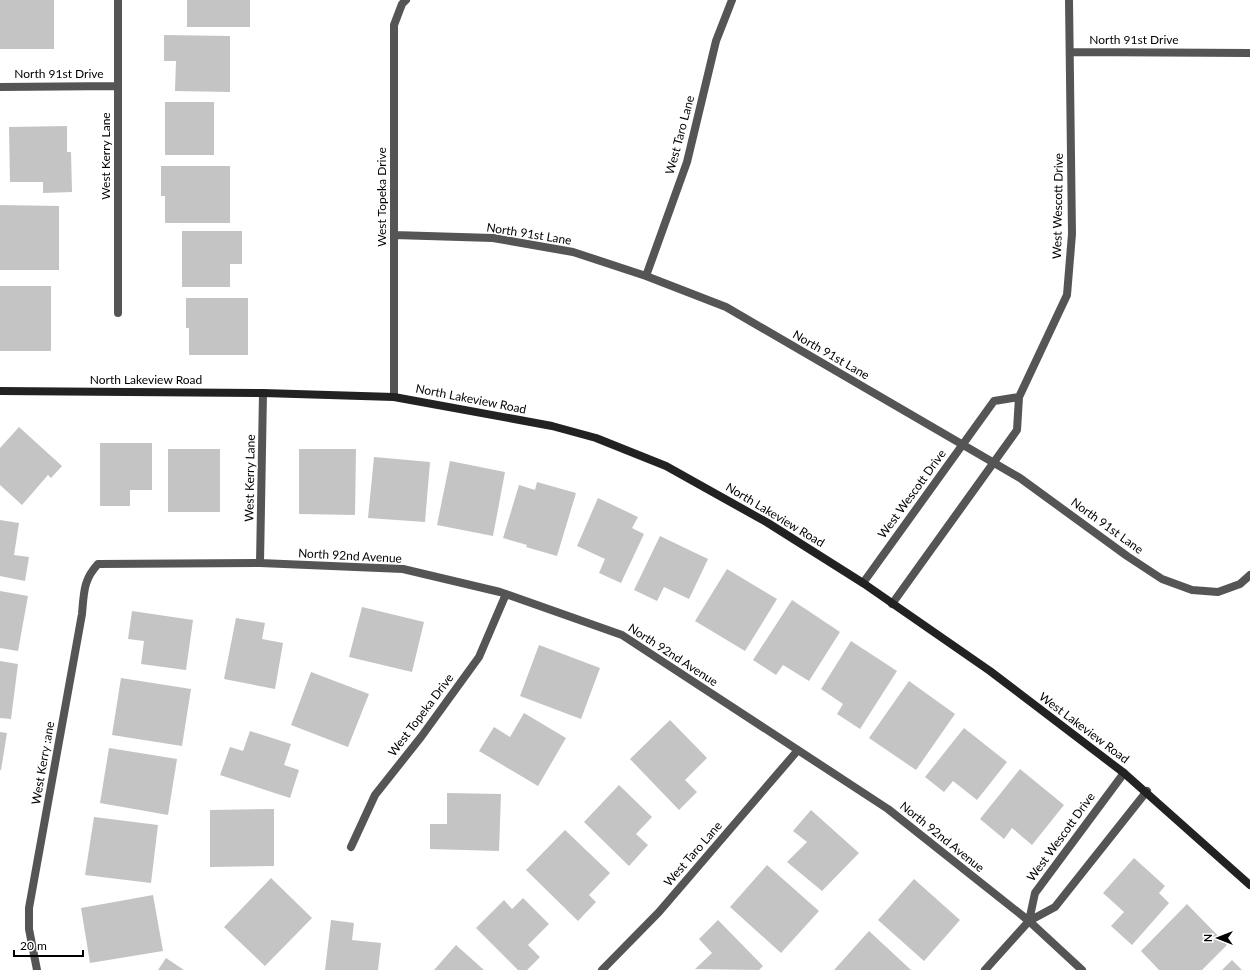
<svg xmlns="http://www.w3.org/2000/svg" width="1250" height="970" font-family="Lato,sans-serif">
<style>
.building{fill:#c4c4c4}
.lines{fill:none;stroke-linecap:round;stroke-linejoin:round}
.street{stroke:#555;stroke-width:8}
.secondary{stroke:#222;stroke-width:8}
.labels{text-anchor:middle;stroke-width:3;stroke-linejoin:round;paint-order:stroke}
.street-label{font-size:12px;fill:#000;stroke:#fff}
</style>
<rect width="100%" height="100%" fill="#fff"/>
<path class="building" d="M0 0H54V49H0Z
M187 0H250V27H187Z
M164 35 230 36V92L175 91 176 61H164Z
M165 102H214V155H165Z
M67 126V152H71L72 192 43 193V182H10L9 127Z
M161 166H230V223H165V196H161Z
M0 205 59 206V270H0Z
M182 231H242V264H230V287H182Z
M0 286H51V351H0Z
M186 298H248V355H189V328H186Z
M19 427 62 466 51 478 48 475 22 505 0 485V448Z
M100 443H152V490H130V506H100Z
M168 449H220V512H168Z
M299 449H356L355 515 299 514Z
M374 457 430 462 425 522 368 518Z
M450 461 505 472 493 536 437 525Z
M537 482 576 493 557 556 526 547 527 545 503 538 519 485 535 490Z
M598 498 638 517 632 528 644 534 621 583 599 573 605 559 577 546Z
M0 520 19 523 14 555 29 557 25 581 0 576Z
M660 536 708 559 689 599 664 587 657 601 634 590Z
M727 569 777 599 745 651 695 621Z
M0 591 28 596 18 651 0 648Z
M792 600 840 632 809 681 783 665 776 675 753 660Z
M362 607 424 622 412 672 349 657Z
M132 611 193 620 186 670 141 664 144 641 128 639Z
M236 618 265 623 262 639 283 643 275 689 224 679Z
M851 641 897 671 860 729 837 714 843 704 821 689Z
M539 645 600 668 581 719 520 696Z
M0 661 18 664 11 719 0 718Z
M311 672 369 694 348 747 291 725Z
M121 678 191 689 182 746 112 735Z
M909 681 955 714 916 770 869 738Z
M524 713 566 738 538 786 479 751 494 727 510 737Z
M670 720 707 758 685 780 697 792 679 810 630 759Z
M964 728 1007 762 977 800 953 781 944 792 925 777Z
M250 731 291 744 284 765 299 770 290 798 220 775 230 747 243 751Z
M0 732 7 733 1 770H0Z
M109 748 177 759 168 815 100 803Z
M1020 769 1064 805 1032 845 1012 828 1004 839 980 819Z
M619 785 652 817 636 834 648 845 629 866 584 822Z
M447 793 501 794 499 851 430 849V824H447Z
M274 809V866L210 867V810Z
M811 810 859 853 822 891 787 862 807 842 793 831Z
M94 817 158 825 151 883 85 875Z
M565 830 610 873 589 895 596 902 578 921 526 870Z
M1134 858 1165 886 1159 893 1169 903 1132 945 1111 926 1124 912 1103 893Z
M767 865 819 911 781 953 730 907Z
M271 878 312 918 265 966 224 927Z
M914 879 960 920 924 961 878 920Z
M153 895 163 951 90 963 81 908Z
M523 898 549 924 528 945 540 957 527 970H518L476 928 504 900 512 909Z
M1187 904 1227 945 1202 970H1159L1141 951Z
M331 920 354 923 352 940 381 943 378 970H325Z
M718 920 763 966 759 970 695 969 712 953 699 939Z
M869 931 911 970H834Z
M456 945 484 970H434Z
M166 958 184 970H158Z
M1232 960 1242 970H1222Z"/>
<g class="lines">
<path class="street" d="M118 0V313
M1070 52 1250 53
M0 87 118 86
M394 235 493 238 573 252 646 276 726 307 1020 478 1127 556 1162 579 1192 590 1218 592 1240 584 1250 575
M646 276 687 162 716 41 732 0
M394 397V25L402 4 406 0
M260 563 263 393
M863 583 994 401 1019 397
M892 604 1017 430 1019 397 1067 295 1072 234 1069 0
M351 847 375 795 421 737 479 657 506 594
M1029 921 1035 893 1124 773
M37 970 29 929V908L82 614C84 593 83 580 98 564L260 563 403 569 500 592 622 635 888 809 1029 921 1082 970
M602 970 659 912 798 750
M985 970 1029 921 1055 907 1147 791"/>
<path class="secondary" d="M0 391 263 393 394 397 552 426 596 438 666 466 768 523 863 583 990 671 1124 773 1250 885"/>
</g>
<g class="labels">
<g class="street-label">
<text x="1134" y="44">North 91st Drive</text>
<text x="59" y="78">North 91st Drive</text>
<text transform="translate(680 135) rotate(-75)" y="4">West Taro Lane</text>
<text transform="translate(106 156) rotate(-90)" y="4">West Kerry Lane</text>
<text transform="translate(382 197) rotate(-90)" y="4">West Topeka Drive</text>
<text transform="translate(1058 206) rotate(-89)" y="4">West Wescott Drive</text>
<text transform="translate(529 234) rotate(9)" y="4">North 91st Lane</text>
<text transform="translate(831 355) rotate(30)" y="4">North 91st Lane</text>
<text x="146" y="384">North Lakeview Road</text>
<text transform="translate(471 399) rotate(11)" y="4">North Lakeview Road</text>
<text transform="translate(250 478) rotate(-89)" y="4">West Kerry Lane</text>
<text transform="translate(912 494) rotate(-54)" y="4">West Wescott Drive</text>
<text transform="translate(775 515) rotate(31)" y="4">North Lakeview Road</text>
<text transform="translate(1107 526) rotate(36)" y="4">North 91st Lane</text>
<text transform="translate(350 556) rotate(3)" y="4">North 92nd Avenue</text>
<text transform="translate(673 655) rotate(33)" y="4">North 92nd Avenue</text>
<text transform="translate(421 715) rotate(-53)" y="4">West Topeka Drive</text>
<text transform="translate(1084 728) rotate(37)" y="4">West Lakeview Road</text>
<text transform="translate(43 763) rotate(-80)" y="4">West Kerry :ane</text>
<text transform="translate(942 837) rotate(39)" y="4">North 92nd Avenue</text>
<text transform="translate(1061 837) rotate(-54)" y="4">West Wescott Drive</text>
<text transform="translate(693 854) rotate(-49)" y="4">West Taro Lane</text>
</g>
</g>
<g transform="translate(1218 938) rotate(270)" stroke="#ffffff" stroke-width="3" paint-order="stroke">
<path d="M0-3L7 15L0 10L-7 15Z" fill="#000000"/>
<text y="-6" font-size="11" font-weight="bold" text-anchor="middle" fill="#000000">N</text>
</g>
<path d="M14 950v6h69v-6" fill="none" stroke="#000000" stroke-width="2"/>
<text x="20" y="950" font-size="12" fill="#000000" stroke="#ffffff" stroke-width="3" paint-order="stroke">20 m</text>
</svg>
